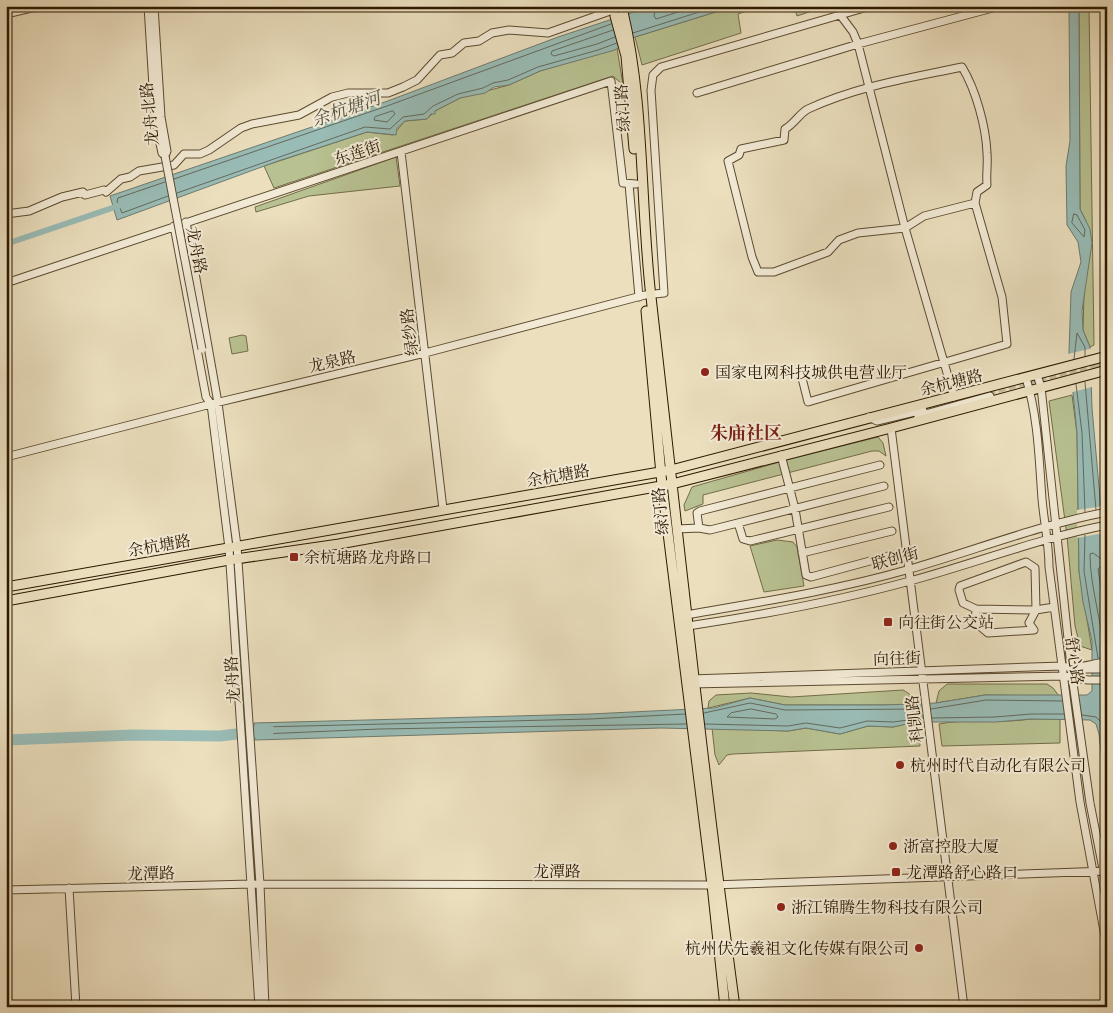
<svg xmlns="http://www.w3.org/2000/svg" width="1113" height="1013" font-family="'EB Garamond','Noto Serif SC',serif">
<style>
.green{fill:#b8c191;stroke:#726d49}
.water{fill:#99bcb6;stroke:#6e7b6e}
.pier{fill:#ebdfbe}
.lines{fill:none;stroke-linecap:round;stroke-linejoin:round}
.shore{stroke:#636a5c;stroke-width:1}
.canal{stroke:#99bcb6;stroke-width:6}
.river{stroke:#99bcb6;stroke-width:11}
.minor-tunnel{stroke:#c5b798;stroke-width:7;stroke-dasharray:7 3.5;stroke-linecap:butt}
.minor-casing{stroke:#5c4a30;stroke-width:9}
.major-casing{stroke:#2d1901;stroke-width:11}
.minor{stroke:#f2ead5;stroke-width:7}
.major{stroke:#ebdfbe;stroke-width:9}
.minor-bridge-casing{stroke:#5c4a30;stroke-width:9;stroke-linecap:butt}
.minor-bridge{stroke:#f2ead5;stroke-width:7}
.poi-dot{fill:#8f2418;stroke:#f2ead5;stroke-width:2}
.labels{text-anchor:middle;stroke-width:4;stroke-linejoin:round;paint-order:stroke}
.street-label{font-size:16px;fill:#2d1901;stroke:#f2ead5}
.poi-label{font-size:16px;fill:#2d1901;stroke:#f2ead5;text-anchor:start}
.water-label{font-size:18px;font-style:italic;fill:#535240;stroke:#f2ead5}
.neighbourhood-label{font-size:18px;font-weight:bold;fill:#7a1f14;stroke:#f2ead5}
</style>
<rect width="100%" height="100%" fill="#ebdfbe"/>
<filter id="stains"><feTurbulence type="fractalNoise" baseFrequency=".004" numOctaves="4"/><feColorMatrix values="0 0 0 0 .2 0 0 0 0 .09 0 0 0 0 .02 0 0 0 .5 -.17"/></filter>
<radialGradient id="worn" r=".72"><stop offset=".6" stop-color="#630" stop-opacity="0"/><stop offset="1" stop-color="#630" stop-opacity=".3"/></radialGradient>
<path class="green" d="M735 6H761L738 14 741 33 642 65 635 37Z
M794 6H827L797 16Z
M1079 6H1089L1094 345 1090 347 1083 330 1086 221 1080 209Z
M617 48 623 85 613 76 274 188 264 166 367 132 393 135 405 121 427 119 435 111 460 98 509 85 540 71Z
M396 157 400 186 309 196 256 212 255 207Z
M242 335 246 336 248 351 232 354 229 338Z
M1072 395 1077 433 1079 571 1092 650 1080 646 1075 626 1067 536 1049 401Z
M878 437 883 443 886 456 879 451H872L703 495V504L685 511 684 505 692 487 790 459Z
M777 540 793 542 797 547 804 586 764 592 750 546Z
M947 684H1047L1053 688 1059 696 985 695 936 703 939 691Z
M903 690C910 694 914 696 914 705H785L750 698 708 708 709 701 716 695 751 693 791 697Z
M1031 719H1060V743L942 746 939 724C967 718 1000 724 1031 719Z
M915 722 919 723 920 746 733 754 727 755 719 765 715 755 712 728 788 731 806 728 840 734 868 726 893 727Z"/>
<path class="water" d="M652 6H735L635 37 615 50 540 71 509 85 494 87 485 93 460 98 435 111V114H431L427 119 405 121 397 128 396 135 367 132 278 161 117 220 110 196 385 102 558 37Z
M1069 6H1079L1080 209 1090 229 1092 243 1082 311 1083 330 1090 347 1092 408 1107 577V804L1099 734 1096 724 1090 720 1031 719 996 722H915L893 727 868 726 840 734 806 728 788 731 661 728 255 740 254 723 590 714 714 708 750 698 785 705H884L936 703 985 695H1087L1092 691V641L1083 602 1079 571 1077 433 1069 352 1071 292 1081 262 1078 242 1067 225 1066 166 1070 141Z"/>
<path class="pier" d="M1093 348 1092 387 1069 393 1068 354Z
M1103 506 1104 533 1077 538V510Z"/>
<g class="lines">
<path class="shore" d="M656 6 654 16 656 19 697 6
M613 30 552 51 551 54 554 56 597 44 615 37
M633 33 718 6
M393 111 395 114 387 122 374 120 375 117Z
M174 179 387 106 611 24
M165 182 118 198 117 201 122 213 168 196
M177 193 365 127 390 129 403 117 424 114 433 106 458 94 483 88 493 83 508 80 538 67 598 50 617 43
M1074 214 1077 215 1085 230 1084 237 1072 223Z
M1074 359 1077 333 1085 347V356
M1085 382 1096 510
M1076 384 1082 433 1085 512
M1085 535 1084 571 1098 658
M1107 567H1100L1098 569 1107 627
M1104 658C1103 623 1090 589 1090 554L1093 553 1100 558 1107 560
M751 709 776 714 778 717 775 719 727 717 731 713Z
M931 709 986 700 1062 701
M704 713 750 703 785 710 922 709
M685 714 590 719 262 727 260 730 262 734 379 729 686 724
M1082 715 1096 717 1101 722 1107 767
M932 718 995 717 1031 714H1064
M705 724 788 726 806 723 840 728 867 721 893 722 923 718"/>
<path class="canal" d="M6 244 121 205"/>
<path class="river" d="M6 740 133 735 220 736 269 730"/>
<path class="minor-tunnel" d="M1094 368 1107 365
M988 392 1099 363"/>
<g class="minor-casing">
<path id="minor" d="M148 6 155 119 162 153 165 156
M154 6 161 117 167 151 165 156
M6 14 40 6
M841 16 853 32 858 44 905 228 954 397
M697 93 858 44 1000 6
M401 152 443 509
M629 184 639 297
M6 214 29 211 62 197 83 192 85 195 104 190 106 192 121 179 130 177 139 171 174 165 184 154H200L209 150 241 128 252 124 299 115 332 97 348 93H388L403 87 417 80 440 55 452 53 464 43 479 41 492 33 509 30 548 33 613 10
M186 222 218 403 237 546 260 884 265 1007
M174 226 206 397 211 404 229 548 259 1007
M6 283 611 81 623 183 636 184
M801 374 808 402 1007 344 1002 297 975 203 924 216 905 228 858 233 839 240 828 252 774 272H758L752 257 728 161 739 155 741 149 784 140 785 129C794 124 800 113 808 109 857 86 910 78 962 67 976 90 986 127 987 153 988 164 986 174 987 185L977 192 975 203
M1037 375 1041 387 1072 676 1090 803 1107 889
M1026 378C1038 417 1039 458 1042 499 1044 522 1049 544 1049 567L1080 802 1107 947
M918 416 990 396
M869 417 877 421 923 410
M891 428 964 1007
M781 455 795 509 806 575 811 577 892 555
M6 457 211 404 425 353 645 295 664 293 651 90 653 75 661 67 871 6
M738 523 743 539 750 541 889 507
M699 528 697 513 700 511 880 465
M677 529 699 528 710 530 884 486
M802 553 892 531
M976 609 1036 610 1029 623 1034 630 988 633 975 622 976 609 963 603 959 590 960 586 1026 562 1035 568 1036 610 1054 607
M686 615C761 602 837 590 910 569 976 550 1039 525 1107 512
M688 626C762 615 837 601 910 581 976 563 1040 538 1107 525
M1077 669H1107
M691 679 1062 666C1076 670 1092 663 1107 662
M690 684 1064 676 1088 680H1107
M69 888 76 1007
M6 890 252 884 712 885 1107 871"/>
</g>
<g class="major-casing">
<path id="major" d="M623 12C645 105 640 203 651 297 678 534 703 771 735 1007
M615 16 626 56 634 149
M646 311 662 485 712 885 725 1007
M6 587 671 470 1107 356
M6 601 229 560 339 544 672 484 891 428 1107 370"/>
</g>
<use href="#minor" class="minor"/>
<use href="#major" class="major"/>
<g class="minor-bridge-casing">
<path id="minor-bridge" d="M165 156 202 349"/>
</g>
<use href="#minor-bridge" class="minor-bridge"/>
</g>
<g class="poi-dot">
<circle cx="705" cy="372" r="5"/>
<rect x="289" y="552" width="10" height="10" rx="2.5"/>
<rect x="883" y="617" width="10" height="10" rx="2.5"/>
<circle cx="900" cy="765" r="5"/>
<circle cx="893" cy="846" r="5"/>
<rect x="891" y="867" width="10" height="10" rx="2.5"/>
<circle cx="781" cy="907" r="5"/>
<circle cx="919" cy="948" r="5"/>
</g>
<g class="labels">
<g class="street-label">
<text transform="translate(622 108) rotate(-94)" y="6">绿汀路</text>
<text transform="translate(149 114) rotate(-96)" y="6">龙舟北路</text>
<text transform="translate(357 152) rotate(-18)" y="6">东莲街</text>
<text transform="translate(197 250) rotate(79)" y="6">龙舟路</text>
<text transform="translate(409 332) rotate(-97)" y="6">绿纱路</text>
<text transform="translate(332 361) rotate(-13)" y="6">龙泉路</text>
<text transform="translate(951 382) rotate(-14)" y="6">余杭塘路</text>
<text transform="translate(558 475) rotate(-10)" y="6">余杭塘路</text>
<text transform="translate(660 511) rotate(-96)" y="6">绿汀路</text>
<text transform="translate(159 545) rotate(-10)" y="6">余杭塘路</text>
<text transform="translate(895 558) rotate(-15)" y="6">联创街</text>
<text transform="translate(897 658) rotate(-2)" y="6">向往街</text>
<text transform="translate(1075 661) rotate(82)" y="6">舒心路</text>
<text transform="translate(232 680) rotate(-94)" y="6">龙舟路</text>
<text transform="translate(914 719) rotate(-97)" y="6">科凯路</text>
<text x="557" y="877">龙潭路</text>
<text transform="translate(151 873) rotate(-1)" y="6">龙潭路</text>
</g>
<g class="poi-label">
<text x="715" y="378">国家电网科技城供电营业厅</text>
<text x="304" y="563">余杭塘路龙舟路口</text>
<text x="898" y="628">向往街公交站</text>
<text x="910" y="771">杭州时代自动化有限公司</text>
<text x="903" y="852">浙富控股大厦</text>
<text x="906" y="878">龙潭路舒心路口</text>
<text x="791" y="913">浙江锦腾生物科技有限公司</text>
<text x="909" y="954" text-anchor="end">杭州伏先羲祖文化传媒有限公司</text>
</g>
<g class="water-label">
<text transform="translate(346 109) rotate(-19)" y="6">余杭塘河</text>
</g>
<g class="neighbourhood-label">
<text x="746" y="439">朱庙社区</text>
</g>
</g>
<rect width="1113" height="1013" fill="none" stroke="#ebdfbe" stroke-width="25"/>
<rect x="8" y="8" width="1098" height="998" fill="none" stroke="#2d1901" stroke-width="2.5"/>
<rect x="12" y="12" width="1088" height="988" fill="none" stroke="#2d1901"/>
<rect width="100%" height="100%" filter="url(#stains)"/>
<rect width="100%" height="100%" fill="url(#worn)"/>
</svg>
